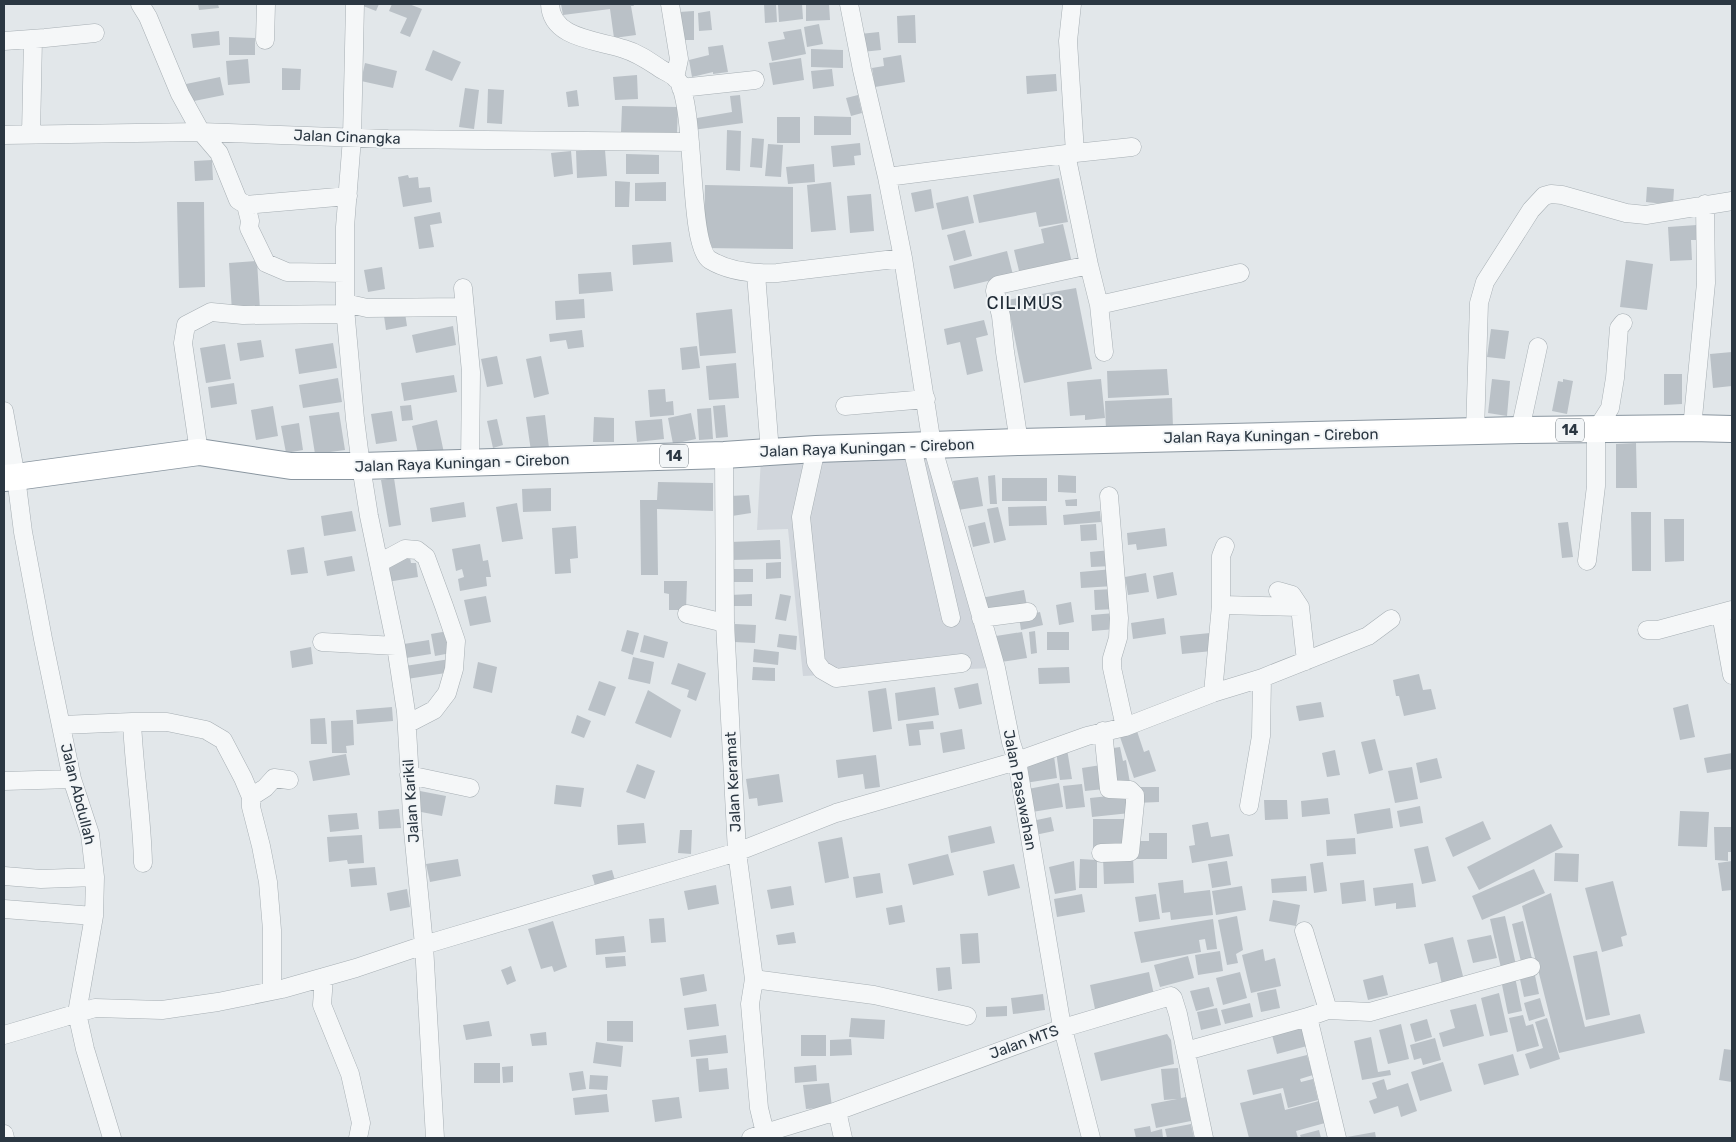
<svg xmlns="http://www.w3.org/2000/svg" width="1736" height="1142" font-family="Rubik,sans-serif">
<style>
.built{fill:#d1d6dc}
.building{fill:#bac1c7}
.lines{fill:none;stroke-linecap:round;stroke-linejoin:round}
.minor-casing{stroke:#a7afb4;stroke-width:19}
.highway-casing{stroke:#8a96a0;stroke-width:28}
.minor{stroke:#f5f7f8;stroke-width:18}
.highway{stroke:#fff;stroke-width:26}
.labels{text-anchor:middle;stroke-width:4;stroke-linejoin:round;paint-order:stroke}
.shield{fill:#f2f5f7;stroke:#677078;stroke-width:1}
.shield-label{font-size:14px;font-weight:bold;fill:#2b3742}
.street-label{font-size:15px;fill:#2b3742;stroke:#f2f5f7}
.quarter-label{font-size:18px;letter-spacing:1px;fill:#1d2833;stroke:#f2f5f7}
</style>
<rect width="100%" height="100%" fill="#e2e7ea"/>
<path class="built" d="M935 455 993 668 803 676 788 529 757 530 761 458Z"/>
<path class="building" d="M198 4H218L219 8 199 10Z
M358 4H379L376 11Z
M392 4H409L422 9 410 37 400 33 407 18 389 11Z
M561 4H633L634 6H631L636 35 614 38 610 9 563 15Z
M764 4H776L777 22 765 23Z
M788 4H802L803 19 779 22 778 5Z
M806 4H829L830 20 806 21Z
M694 11V40H680L679 12Z
M710 11 712 30 699 31 698 13Z
M915 15 916 43H898L897 16Z
M819 24 823 44 807 47 804 27Z
M801 29 806 54 772 61 768 42 785 39 783 32Z
M219 31 220 45 193 48 191 34Z
M879 32 881 50 862 52 860 34Z
M229 37 255 38V55H229Z
M723 45 728 72 713 74V72L692 77 689 60 709 55 708 47Z
M811 49 843 50V68L811 67Z
M433 50 461 62 452 81 425 70Z
M901 55 905 82 875 87 872 68 884 66 883 58Z
M801 58 804 80 773 85 769 63Z
M248 59 250 83 228 85 226 61Z
M365 63 397 71 393 88 361 81Z
M282 68 301 69 300 90H282Z
M832 69 834 86 813 89 811 71Z
M1056 74 1057 91 1027 94 1026 76Z
M637 75 638 99 615 100 613 77Z
M220 77 224 95 189 102 186 84Z
M465 88 479 90 474 129 459 127Z
M488 89 504 90 502 124 487 123Z
M577 90 579 106 568 107 566 92Z
M740 95 743 123 693 130 691 119 732 112 730 96Z
M858 95 862 113 851 116 846 98Z
M622 106 678 107 677 133 621 132Z
M814 116 851 117V135H814Z
M777 117H800V143H777Z
M727 130 741 131 740 171 726 170Z
M752 138 764 139 762 168 750 167Z
M860 143 861 155 854 156 855 165 833 167 831 146Z
M768 144 783 145 781 177 765 176Z
M605 150 607 176 577 178 576 151Z
M571 151 573 174 554 177 551 153Z
M626 154 659 155V174H626Z
M212 160 213 180 195 181 194 161Z
M814 164 815 182 788 184 786 167Z
M408 175 409 178 418 177 419 188 430 187 432 202 403 207 398 177Z
M1059 178 1068 222 1039 227 1036 212 979 223 973 195Z
M615 181 630 182 629 207H615Z
M666 182V201H635V183Z
M831 182 836 230 811 232 807 185Z
M705 185 793 187V249L704 248Z
M1647 187 1674 189 1673 205 1646 202Z
M931 189 934 208 915 212 911 193Z
M871 194 874 231 850 233 847 196Z
M968 196 974 223 942 230 936 203Z
M177 202H204L205 287 179 288Z
M440 212 442 223 430 225 434 247 419 249 414 217Z
M1063 224 1072 263 1020 275 1014 250 1044 243 1041 229Z
M1697 225V240H1691L1692 260 1670 261 1668 227Z
M965 230 972 256 954 261 947 235Z
M671 242 673 262 633 265 632 245Z
M1007 251 1013 275 954 289 949 266Z
M1626 260 1653 264 1647 310 1620 307Z
M257 261 260 310 232 312 229 263Z
M382 267 385 289 368 292 364 270Z
M611 272 613 291 579 294 578 274Z
M1076 288 1092 369 1024 383 1007 300Z
M584 299 585 318 556 320 555 301Z
M732 309 736 353 700 356 696 313Z
M405 313 407 326 386 330 384 316Z
M984 320 988 335 976 338 983 371 967 375 960 342 947 345 944 329Z
M453 326 456 345 416 353 412 335Z
M1491 329 1509 331 1505 359 1487 357Z
M582 330 584 347 568 349 566 340 550 342 549 334Z
M261 340 264 357 240 361 237 343Z
M333 343 337 368 299 374 295 349Z
M225 344 231 379 206 383 200 348Z
M697 346 700 368 682 370 680 348Z
M1732 352V386L1713 388 1710 354Z
M497 356 503 384 487 387 481 359Z
M541 356 549 394 534 398 526 359Z
M736 363 739 398 709 400 706 366Z
M1167 369 1169 395 1108 398 1107 371Z
M1664 374H1682V404L1664 405Z
M454 375 457 392 404 401 401 383Z
M338 378 342 402 303 408 299 385Z
M1101 379 1105 418 1085 420V415L1070 416 1067 382Z
M1492 379 1510 381 1507 416 1488 413Z
M1563 379 1573 381 1567 414 1552 411 1558 381 1563 382Z
M234 383 237 404 211 408 208 387Z
M665 389 666 402 673 401 674 415 650 417 648 390Z
M1172 398 1173 428 1106 431 1105 401Z
M411 405 413 420 402 421 400 406Z
M725 405 728 437 716 438 713 406Z
M273 406 278 436 256 440 251 410Z
M711 408 713 439 699 440 697 409Z
M392 411 397 441 376 444 371 414Z
M339 412 345 450 315 454 309 416Z
M691 413 696 439 673 444 668 418Z
M545 415 549 448 531 451 526 417Z
M594 417 614 418V442H593Z
M497 419 503 445 493 448 487 421Z
M662 419 664 439 637 442 635 421Z
M437 420 444 453 419 458 412 426Z
M299 423 303 450 286 453 281 426Z
M1636 443 1637 488H1616V444Z
M995 475 997 504H990L988 476Z
M1058 475 1076 476V493L1058 492Z
M978 477 983 506 958 510 953 481Z
M394 478 401 525 389 527 381 480Z
M1002 478H1047V501H1002Z
M658 482 713 483V511L657 509 658 575H641L640 500H657Z
M551 488V511L523 512 522 489Z
M749 495 751 513 732 516 730 496Z
M1077 499V506H1066L1065 500Z
M464 502 466 517 432 522 430 508Z
M517 503 523 539 502 542 496 507Z
M1046 506 1047 525 1009 526 1008 507Z
M998 507 1006 540 994 543 987 509Z
M352 511 356 531 324 536 321 516Z
M1100 511 1101 522 1064 525 1063 515Z
M1631 512H1651V571H1632Z
M1664 519H1684V561L1665 562Z
M985 522 990 543 973 547 968 526Z
M1568 522 1573 557 1562 558 1558 523Z
M1096 524 1097 540 1081 541 1080 525Z
M576 526 578 558 570 559 571 573 555 574 552 528Z
M1165 528 1167 546 1137 550 1136 544 1128 545 1127 533Z
M780 540 781 559 730 560V542Z
M480 544 483 561 488 560 491 577H486L487 586 460 591 458 579 464 577 462 569 456 571 452 549Z
M304 547 308 573 291 575 287 550Z
M1111 550 1112 566 1091 567 1090 552Z
M352 556 355 571 327 576 324 561Z
M410 557 411 563H416L418 577 387 582 384 561Z
M781 562V578L766 579V563Z
M729 569H753V582H729Z
M1113 569 1114 586 1081 588 1080 572Z
M1173 572 1177 595 1157 599 1153 576Z
M1146 573 1149 592 1128 595 1125 577Z
M664 581H687L686 610H669V594L664 593Z
M1114 589 1115 609 1095 610 1094 590Z
M1024 590 1027 606 984 614 981 598Z
M752 594V606H730V595Z
M780 594 791 596 786 621 775 619Z
M486 596 491 622 470 626 464 600Z
M1071 602 1074 622 1059 625 1056 605Z
M1040 612 1043 625 1021 630 1019 617Z
M1115 613 1116 629 1092 631 1091 615Z
M1164 618 1166 634 1133 639 1131 623Z
M735 624 756 625 755 643 734 642Z
M627 630 639 633 633 655 621 651Z
M448 631 451 653 435 656 431 634Z
M1035 631 1037 653 1031 654 1029 632Z
M1022 632 1027 658 1001 662 996 636Z
M1047 632H1069V650H1047Z
M1210 633 1212 651 1182 654 1180 636Z
M779 634 797 636 796 650 777 647Z
M644 635 668 642 664 658 640 652Z
M429 640 431 654 406 658 404 644Z
M311 647 313 664 292 668 290 651Z
M754 649 779 652 778 665 753 662Z
M633 657 654 662 650 684 628 679Z
M450 659 452 672 407 679 405 666Z
M478 662 497 667 492 693 473 688Z
M678 663 706 673 696 701 687 697 689 690 671 684Z
M753 667 775 668V681L752 680Z
M1069 667 1070 683 1039 684 1038 668Z
M1419 674 1423 690 1431 689 1436 709 1404 716 1399 696H1396L1393 680Z
M599 681 616 687 605 716 588 710Z
M978 683 982 704 959 709 954 688Z
M935 687 939 715 898 721 895 693Z
M886 688 892 729 873 732 868 691Z
M648 690 681 710 671 738 635 723Z
M1321 702 1324 717 1299 721 1296 706Z
M1688 704 1695 737 1680 740 1673 708Z
M392 707 393 721 357 724 356 710Z
M577 715 591 721 584 738 571 733Z
M325 718 327 744H311L310 719Z
M353 720 354 745 346 746 347 753H332L331 721Z
M933 721 934 729 919 730 921 745 909 746 906 724Z
M962 729 965 749 943 753 940 733Z
M1137 731 1144 752 1149 750 1156 771 1134 778 1120 737Z
M1375 739 1383 770 1369 774 1361 742Z
M1120 747 1123 761 1126 760 1130 783 1114 786 1107 749Z
M1067 749 1072 779 1060 780 1056 751Z
M1335 750 1340 775 1327 777 1322 753Z
M1732 753V769L1707 773 1704 758Z
M346 754 350 775 313 781 309 761Z
M876 755 880 787 865 789 863 774 838 778 836 760Z
M1054 756 1057 778 1025 783 1021 762Z
M1437 758 1442 778 1420 783 1416 763Z
M637 764 655 771 645 799 626 792Z
M1101 765 1104 789 1085 791 1082 768Z
M1412 767 1418 799 1395 803 1388 771Z
M779 774 783 802 758 806 757 798 749 799 746 779Z
M1059 783 1063 807 1032 812 1028 789Z
M1082 784 1085 807 1066 809 1063 786Z
M556 785 584 788 581 807 554 804Z
M1135 787H1159V802L1135 803Z
M420 791 446 796 442 816 416 811Z
M1128 794 1130 813 1092 817 1090 798Z
M1328 798 1330 814 1302 817 1301 801Z
M1264 800H1287L1288 819 1265 820Z
M1420 806 1423 823 1400 827 1397 811Z
M1390 808 1393 828 1357 834 1354 814Z
M399 809 401 828 379 829 378 811Z
M1680 811 1709 812 1707 847 1678 846Z
M357 813 359 829 330 832 328 815Z
M1051 817 1054 831 1035 835 1032 821Z
M1093 819H1128V849H1093Z
M1483 821 1491 839 1453 857 1445 838Z
M1208 822 1211 837 1229 834 1233 856 1192 863 1189 846 1195 845 1192 825Z
M644 823 646 843 618 845 617 825Z
M1551 824 1563 847 1479 890 1467 867Z
M991 826 995 843 951 853 948 836Z
M1714 827H1732V852H1728V861L1715 860Z
M680 830H692L691 854 678 853Z
M1149 833H1167V859H1136V841H1149Z
M362 835 364 863 348 864 347 860 329 862 327 837Z
M842 837 849 878 825 883 818 842Z
M1355 838 1356 854 1327 856 1326 840Z
M1428 846 1436 881 1422 884 1414 849Z
M1555 853 1579 854 1578 882 1554 881Z
M948 854 954 875 913 885 908 864Z
M1133 856 1134 883 1104 884 1103 857Z
M458 859 461 876 430 882 426 864Z
M1080 859 1097 860V888H1079Z
M1074 861 1076 890 1055 894 1049 867Z
M1227 861 1231 885 1212 888 1208 864Z
M1732 861V890L1722 891 1718 863Z
M1323 862 1327 891 1314 893 1310 864Z
M1014 864 1020 888 988 896 983 871Z
M375 867 377 885 351 887 349 869Z
M1534 869 1545 893 1482 920 1472 896Z
M612 870 616 884 596 889 592 875Z
M880 873 883 893 856 898 853 877Z
M1306 876 1307 891 1272 893 1271 879Z
M1183 880 1184 893 1210 890 1213 915 1171 920 1170 912 1162 913 1158 883Z
M1364 880 1366 901 1342 904 1340 883Z
M1613 881 1627 935 1621 937 1623 946 1602 952 1585 888Z
M1413 883 1416 907 1396 909V903L1375 906 1373 888Z
M716 885 719 904 688 910 684 891Z
M791 886 794 905 771 909 767 890Z
M1242 886 1246 910 1216 915 1212 891Z
M407 889 410 907 390 911 387 893Z
M1551 893 1585 1027 1640 1014 1645 1033 1559 1053 1522 906Z
M1082 894 1085 912 1057 917 1054 899Z
M1156 894 1160 919 1139 922 1135 897Z
M1273 900 1300 905 1296 926 1269 921Z
M902 905 905 922 889 925 886 908Z
M1237 916 1243 950 1236 954 1238 963 1227 965 1218 920Z
M1505 916 1516 965 1501 968 1490 919Z
M664 918 666 942 651 943 649 919Z
M1213 919 1217 949 1207 950 1205 939 1199 940 1201 952 1141 963 1134 932Z
M553 921 567 967 554 972 552 966 541 969 528 929Z
M1523 921 1533 963 1522 966 1512 924Z
M794 932 796 943 778 945 776 935Z
M978 933 980 963 962 964 960 934Z
M1491 935 1497 958 1473 963 1467 940Z
M624 936 626 952 596 955 595 939Z
M1453 937 1464 980 1442 985 1437 962 1429 964 1424 944Z
M1263 949 1265 961 1275 958 1281 986 1251 993 1242 955Z
M1220 951 1223 971 1198 975 1195 955Z
M1597 951 1610 1015 1586 1020 1573 956Z
M625 956 626 966 606 968 605 957Z
M1188 956 1194 978 1160 987 1154 965Z
M511 966 516 981 507 985 501 970Z
M950 967 952 989 938 991 936 968Z
M1534 971 1539 994 1524 997 1519 975Z
M1149 972 1154 995 1095 1009 1090 985Z
M1240 972 1247 998 1223 1005 1216 978Z
M704 974 707 991 683 996 680 978Z
M1383 975 1388 995 1368 1000 1363 980Z
M1515 977 1522 1011 1508 1014 1501 980Z
M1209 987 1214 1006 1196 1011 1190 991Z
M1276 989 1280 1008 1261 1012 1257 993Z
M1499 993 1508 1032 1490 1036 1481 998Z
M1043 994 1045 1010 1013 1014 1011 998Z
M1540 998 1545 1016 1529 1021 1524 1003Z
M1250 1003 1253 1017 1225 1024 1221 1010Z
M716 1004 719 1026 687 1030 684 1008Z
M1476 1004 1484 1036 1443 1047 1439 1033 1455 1028 1450 1010Z
M1007 1006V1016L986 1017V1007Z
M1217 1008 1221 1025 1201 1030 1197 1012Z
M1523 1015 1526 1026 1533 1024 1539 1046 1517 1052 1509 1018Z
M851 1018 885 1020 884 1039 849 1037Z
M1547 1018 1560 1059 1530 1069 1525 1054 1543 1048 1535 1022Z
M1427 1019 1432 1037 1415 1042 1410 1024Z
M489 1021 492 1036 466 1040 463 1025Z
M607 1021H633V1042L607 1041Z
M1401 1024 1409 1059 1388 1064 1379 1030Z
M1301 1027 1307 1046 1277 1054 1272 1035Z
M546 1032 547 1045 532 1046 530 1034Z
M1167 1034 1171 1040 1174 1064 1101 1081 1094 1053Z
M726 1035 728 1053 691 1057 689 1040Z
M801 1035H826V1056H801Z
M1371 1037 1378 1072 1390 1070 1391 1075 1362 1080 1354 1041Z
M1435 1038 1441 1060 1423 1065 1421 1058 1414 1060 1410 1045Z
M851 1039 852 1055 830 1056V1040Z
M596 1042 623 1046 621 1067 593 1063Z
M1724 1049 1732 1050V1082L1719 1080Z
M1513 1054 1519 1075 1484 1085 1478 1064Z
M1307 1055 1313 1075 1300 1079 1301 1082 1313 1079 1318 1100 1288 1108 1283 1088 1253 1095 1247 1070Z
M708 1058 709 1070 727 1068 729 1089 699 1092 696 1059Z
M1443 1062 1452 1091 1420 1101 1411 1072Z
M474 1063H500V1083H474Z
M816 1065 817 1081 795 1083 794 1067Z
M513 1066V1082L503 1083 502 1067Z
M1178 1068 1181 1098 1186 1097 1191 1121 1156 1128 1151 1104 1177 1099 1164 1100 1161 1069Z
M583 1071 586 1089 572 1091 569 1073Z
M590 1075 608 1076 607 1090 589 1089Z
M1384 1079 1387 1090 1408 1083 1417 1111 1401 1117 1398 1106 1374 1114 1369 1101 1377 1098 1372 1083Z
M829 1083 832 1107 806 1109 803 1085Z
M1281 1093 1285 1110 1319 1101 1325 1123 1296 1131 1298 1138H1249L1240 1103Z
M607 1094 609 1112 575 1115 573 1098Z
M679 1097 682 1118 655 1122 652 1100Z
M1191 1124 1194 1138H1167L1165 1129Z
M1150 1126 1151 1132 1162 1129 1163 1138H1136L1134 1129Z
M1319 1130 1321 1138H1301L1300 1135Z
M1375 1132 1376 1138H1347V1137Z"/>
<g class="lines">
<g class="minor-casing">
<path id="minor" d="M140 4 148 17 180 94 191 114 201 132 219 153 238 200 246 205 250 221 249 228 266 263 287 272 345 273
M355 4 352 138 345 227V308L355 419 361 466 369 516 396 646 406 712 413 831 424 945 435 1138
M550 4C551 39 598 40 624 49 638 53 649 61 661 69 666 72 676 76 679 82 696 114 688 247 710 260 730 272 755 274 777 273L903 258
M670 4 679 59 675 78
M849 4 862 70 887 177 903 258 932 445 996 668 1011 742 1017 761 1061 1021 1091 1138
M1072 4 1068 41 1075 153
M265 40 266 4
M4 41 45 38 95 33
M681 88 755 80
M31 134 33 39
M4 135 201 132 388 139 690 142
M1066 154 1132 147
M887 177 1066 154 1089 265
M246 205 348 196
M756 274 770 452
M463 288 471 372 470 464
M345 303 367 308 463 307
M1099 305 1240 273
M845 406 926 399
M4 411 16 477 23 532 43 639 72 779 90 834 95 877 94 916 77 1013 85 1049 112 1138
M1692 428 1706 283 1705 204
M1520 430 1538 347
M1475 432 1479 303 1485 282 1531 210 1544 196 1551 194 1562 195 1626 213 1646 215 1732 201
M1019 442 1005 352 1001 316 995 291 996 287 998 285 1089 265 1099 305 1104 352
M912 447 951 618
M816 449 801 517 816 662 822 670 836 678 962 663
M199 452 183 343 186 325 211 312 243 315 346 314
M724 455 725 623 737 852 754 979 750 1004 759 1108 765 1133 837 1111 1063 1028 1171 996 1173 998 1178 1014 1204 1138
M1109 496 1119 618 1118 638 1112 658V668L1125 727
M1225 546 1221 556V605L1300 607
M1587 561 1596 486V430L1610 408 1615 378 1619 328 1623 323
M379 563 405 549 417 550 426 557 444 606 456 641 454 669 447 693 434 710 407 724
M1278 591 1292 595 1300 607 1306 661
M687 614 725 623
M1721 614 1732 675
M981 618 1028 612
M1647 630H1658L1732 610
M322 642 396 646
M1213 693 1221 605
M132 722C134 769 142 816 143 863
M62 725 132 722H167L206 730 223 740 243 778 251 797V807L261 846 268 882 272 930V991
M409 775 470 788
M4 781 72 779
M251 797 265 788 274 778 289 780
M1249 806 1261 736 1262 678
M1101 853 1130 852 1135 803V795L1130 790 1109 789 1103 731
M4 876 41 879 95 877
M4 909 94 916
M1304 931 1328 1010
M324 977 322 1005 350 1074 361 1123 358 1138
M754 979 874 995 967 1016
M1308 1017 1337 1138
M4 1035 95 1008 162 1010 218 1002 282 989 356 968 424 945 737 852 836 813 1017 761 1087 736 1125 727 1213 693 1262 678 1368 636 1391 619
M1186 1051 1308 1017 1328 1010 1370 1012 1531 967
M837 1111 843 1138
M4 1134 5 1138
M751 1138 765 1133"/>
</g>
<g class="highway-casing">
<path id="highway" d="M4 478 16 477 199 452 291 466H361L724 455 816 449 1019 442 1520 430 1692 428 1732 429"/>
</g>
<use href="#minor" class="minor"/>
<use href="#highway" class="highway"/>
</g>
<g class="labels">
<g class="shield">
<rect x="1556" y="418.5" width="28" height="23" rx="4"/>
<rect x="660" y="444.5" width="28" height="23" rx="4"/>
</g>
<g class="shield-label">
<text x="1570" y="435">14</text>
<text x="674" y="461">14</text>
</g>
<g class="street-label">
<text transform="translate(347 137) rotate(2)" y="5">Jalan Cinangka</text>
<text transform="translate(1271 436) rotate(-1)" y="5">Jalan Raya Kuningan - Cirebon</text>
<text transform="translate(867 448) rotate(-2)" y="5">Jalan Raya Kuningan - Cirebon</text>
<text transform="translate(462 463) rotate(-2)" y="5">Jalan Raya Kuningan - Cirebon</text>
<text transform="translate(733 782) rotate(-93)" y="5">Jalan Keramat</text>
<text transform="translate(1020 790) rotate(79)" y="5">Jalan Pasawahan</text>
<text transform="translate(78 794) rotate(76)" y="5">Jalan Abdullah</text>
<text transform="translate(411 801) rotate(-94)" y="5">Jalan Karikil</text>
<text transform="translate(1024 1042) rotate(-20)" y="5">Jalan MTS</text>
</g>
<g class="quarter-label">
<text x="1025" y="309">CILIMUS</text>
</g>
</g>
<rect width="1736" height="1142" fill="none" stroke="#2b3742" stroke-width="10"/>
</svg>
